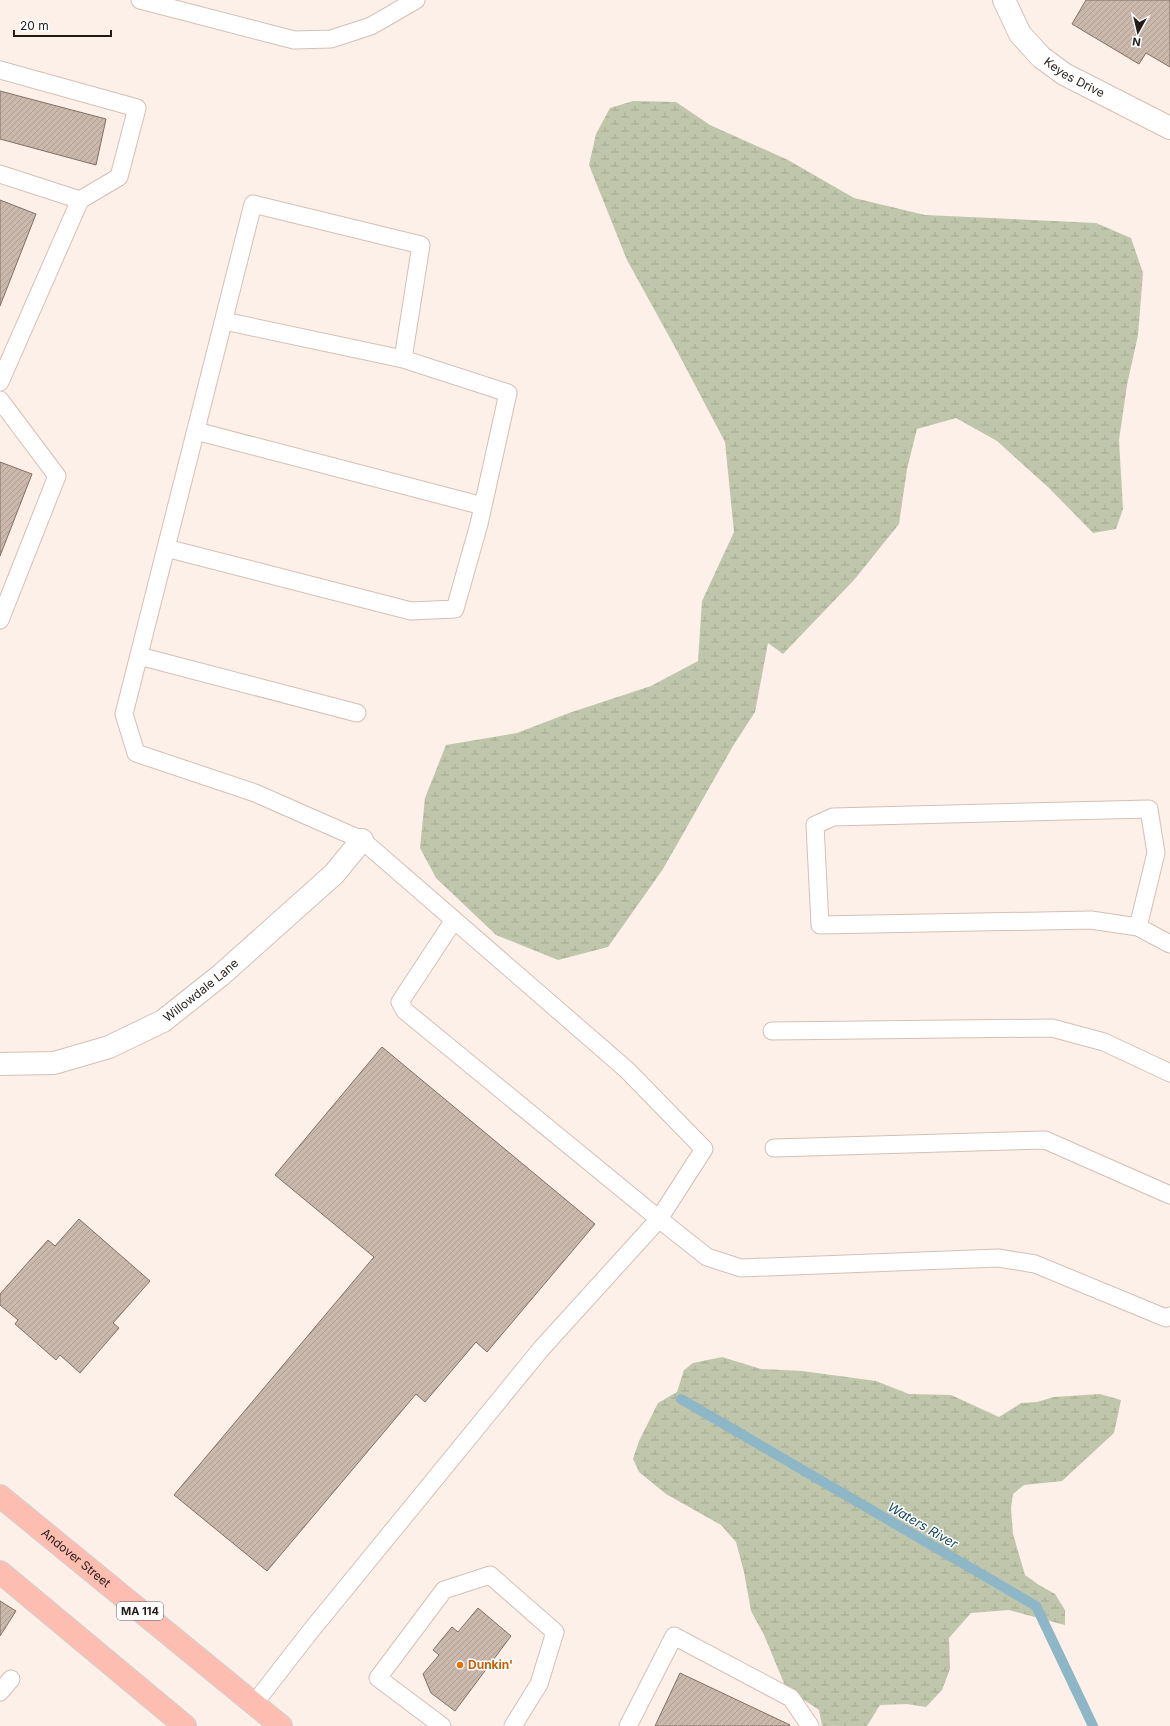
<svg xmlns="http://www.w3.org/2000/svg" width="1170" height="1726" font-family="Inter,sans-serif">
<style>
.wetland{fill:url(#wetland-marsh)}
.lines{fill:none;stroke-linecap:round;stroke-linejoin:round}
.stream{stroke:#8db6c7;stroke-width:10}
.building{fill:url(#building-hatch);stroke:#806f65}
.lane-casing{stroke:#d3c0b5;stroke-width:19}
.street-casing{stroke:#d3c0b5;stroke-width:24}
.highway-casing{stroke:#d3d1d1;stroke-width:24}
.lane{stroke:#fff;stroke-width:17}
.street{stroke:#fff;stroke-width:22}
.highway{stroke:#fdbdb1;stroke-width:22}
.food-dot{fill:#e8710a;stroke:#fff;stroke-width:1.5}
.labels{text-anchor:middle;stroke-width:3;stroke-linejoin:round;paint-order:stroke}
.shield{fill:#fff;stroke:#645f5d;stroke-width:1}
.shield-label{font-size:11px;font-weight:bold;fill:#221b17}
.street-label{font-size:12px;fill:#221b17;stroke:#fff}
.food-label{font-size:12px;font-weight:bold;fill:#c56008;stroke:#fff;text-anchor:start}
.water-label{font-size:13px;font-style:italic;fill:#11495c;stroke:#fff}
</style>
<defs>
<pattern id="wetland-marsh" width="20" height="14" patternUnits="userSpaceOnUse"><rect width="20" height="14" fill="#bfc6ab"/><path d="M1 5h8M5 5V1M11 12h8M15 12V8" fill="none" stroke="#a4aa92"/></pattern>
<pattern id="building-hatch" width="6" height="6" patternUnits="userSpaceOnUse"><rect width="6" height="6" fill="#cbb8ad"/><path d="M-1 1l2-2M0 6l6-6M5 7l2-2" fill="none" stroke="#ae9e94"/></pattern>
</defs>
<rect width="100%" height="100%" fill="#fcf0e9"/>
<path class="wetland" d="M633 101 676 102 710 125 788 160 854 198 925 215 1096 223 1131 238 1143 273 1138 335 1127 385 1119 440 1123 509 1116 529 1093 533 1049 488 997 441 956 418 917 429 907 469 899 524 854 580 783 654 768 643 755 712 733 746 663 869 608 947 558 960 496 935 436 878 420 848 425 798 446 745 517 733 569 713 651 686 698 661 702 601 734 532 725 442 676 349 627 260 589 165 596 134 610 108Z
M722 1357 761 1369 802 1371 876 1381 909 1394 951 1395 999 1417 1021 1403 1037 1402 1054 1397 1100 1394 1121 1400 1114 1433 1062 1481 1024 1485 1013 1494 1011 1508 1013 1534 1025 1575 1039 1585 1055 1594 1065 1610V1625L1009 1610 971 1613 949 1638 950 1669 942 1690 926 1707 907 1704 880 1705 867 1726H822L819 1710 786 1688 764 1635 751 1611 744 1572 736 1542 721 1525 666 1494 639 1472 633 1459 639 1441 658 1403 677 1392 684 1370 693 1363Z"/>
<g class="lines">
<path class="stream" d="M681 1399 1036 1606 1093 1726"/>
</g>
<path class="building" d="M1086 0H1170V67L1146 53 1139 64 1072 24Z
M0 91 106 119 96 165 0 139Z
M0 200 36 214 0 306Z
M0 462 32 474 0 556Z
M382 1047 595 1224 487 1352 476 1342 425 1402 416 1394 267 1571 174 1495 374 1257 275 1175Z
M79 1219 150 1281 113 1323 119 1328 80 1373 60 1355 56 1360 15 1324 18 1320 0 1305V1294L48 1240 55 1246Z
M0 1601 16 1611 0 1636Z
M478 1608 511 1636 455 1711 431 1693 423 1674 439 1655 433 1650 452 1627 458 1632Z
M680 1673 790 1725 789 1726H655Z"/>
<g class="lines">
<g class="lane-casing">
<path id="lane" d="M140 0 294 40 331 39 371 26 416 0
M0 70 137 108 119 177 80 200 0 382
M0 174 80 200
M224 321 403 359
M0 400 57 476 0 620
M196 431 483 506
M166 548 411 611 455 609 479 524 508 393 403 359 421 245 253 204 124 714 136 753 255 793 362 840 627 1070 704 1149 659 1219 405 1011 400 1002 454 920
M139 656 357 713
M1138 927 1156 853 1149 809 833 817 815 825 820 925 1091 920 1138 927 1170 944
M772 1031 1052 1028 1104 1042 1170 1073
M774 1148 1045 1140 1170 1195
M0 1692 11 1679
M254 1704 309 1633 541 1349 659 1219 707 1257 741 1268 998 1258 1035 1264 1166 1318 1170 1316
M442 1726 378 1678 444 1590 490 1575 555 1632 539 1684 513 1726
M628 1726 674 1636 791 1698 810 1726"/>
</g>
<g class="street-casing">
<g id="street">
<path id="s1" d="M1004 0 1020 34 1041 57 1064 74 1170 128"/>
<path id="s2" d="M0 1064 54 1063 109 1047 163 1021 221 975 334 874 362 840"/>
</g>
</g>
<g class="highway-casing">
<g id="highway">
<path id="s3" d="M0 1496 281 1726"/>
<path d="M0 1572 185 1726"/>
</g>
</g>
<use href="#lane" class="lane"/>
<use href="#street" class="street"/>
<use href="#highway" class="highway"/>
</g>
<circle class="food-dot" cx="460" cy="1665" r="4"/>
<g class="labels">
<rect class="shield" x="117" y="1602" width="46" height="18" rx="3"/>
<g class="shield-label">
<text x="140" y="1615">MA 114</text>
</g>
<g class="street-label">
<text dy="4" stroke="none"><textPath href="#s1" startOffset="108">Keyes Drive</textPath></text>
<text dy="4" stroke="none"><textPath href="#s2" startOffset="220">Willowdale Lane</textPath></text>
<text dy="4" stroke="none"><textPath href="#s3" startOffset="98">Andover Street</textPath></text>
</g>
<g class="food-label">
<text x="468" y="1669">Dunkin'</text>
</g>
<g class="water-label">
<text transform="translate(923 1525) rotate(30)" y="5">Waters River</text>
</g>
</g>
<g transform="translate(1138 32) rotate(188)" stroke="#ffffff" stroke-width="3" paint-order="stroke">
<path d="M0-3L7 15L0 10L-7 15Z" fill="#221b17"/>
<text y="-6" font-size="11" font-weight="bold" text-anchor="middle" fill="#221b17">N</text>
</g>
<path d="M14 30v6h97v-6" fill="none" stroke="#221b17" stroke-width="2"/>
<text x="20" y="30" font-size="12" fill="#221b17" stroke="#ffffff" stroke-width="3" paint-order="stroke">20 m</text>
</svg>
